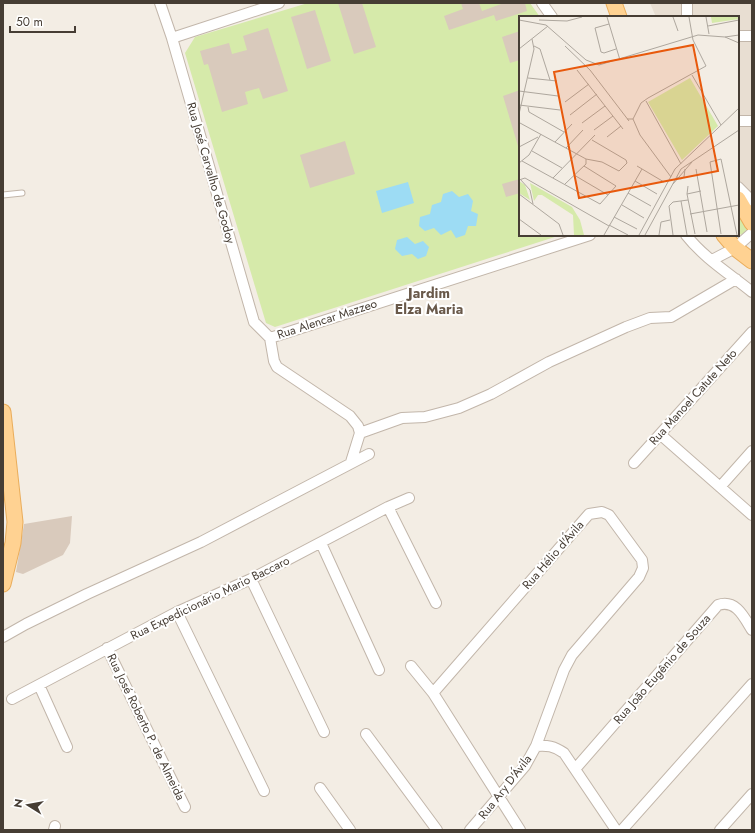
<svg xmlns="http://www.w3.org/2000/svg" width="755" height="833" font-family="Jost,sans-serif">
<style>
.residential{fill:#e8ded2}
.green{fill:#d6eaaa}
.water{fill:#9ddcf4}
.building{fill:#d9cabc}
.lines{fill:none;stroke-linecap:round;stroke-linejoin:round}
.service-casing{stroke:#c2b6aa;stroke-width:7}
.minor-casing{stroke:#c2b6aa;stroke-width:12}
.primary-casing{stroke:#eaad5b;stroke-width:17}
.service{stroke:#fff;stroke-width:5}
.minor{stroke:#fff;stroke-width:10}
.primary{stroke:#ffd292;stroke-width:15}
.labels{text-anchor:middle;stroke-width:4;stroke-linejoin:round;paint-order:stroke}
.street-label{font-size:12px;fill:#463d34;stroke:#fff}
.quarter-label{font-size:14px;font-weight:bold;fill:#69594a;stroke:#fff}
.inset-road{fill:none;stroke:#aea79e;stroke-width:1}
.view{fill:#e8590c;fill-opacity:0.15;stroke:#e8590c;stroke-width:2}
.inset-edge{fill:none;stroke:#463d34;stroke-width:2}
</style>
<rect width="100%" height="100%" fill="#f3ede4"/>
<path class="residential" d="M650 3H752V200L738 182V17H656Z"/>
<path class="green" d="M308 3H530L540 17H520V235H561L275 327 266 323 185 53 195 37Z
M738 207 748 228 743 234 738 235Z"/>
<path class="water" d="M408 182 414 203 382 213 376 191Z
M452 191 459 197 468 194 473 201 471 211 478 214 476 226H468L465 235 456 238 451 230 441 235 434 228 425 231 419 226 420 217 430 214 432 205 441 202 443 194Z
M407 237 415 244 423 241 429 247 426 256 418 259 412 254 402 256 395 249 397 240Z"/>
<path class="building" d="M338 3H362L376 47 354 54Z
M461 3H479L482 11 504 3H525L527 11 496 21 494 15 449 30 444 16 463 9Z
M315 10 331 61 307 69 291 17Z
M268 28 288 91 263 99 259 88 245 92 248 104 222 112 208 64 204 65 200 51 229 43 232 54 247 50 243 36Z
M520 31V60L510 63 502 37Z
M520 90V146H518L503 96Z
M345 141 355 174 310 188 300 155Z
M520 179V193L506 197 502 184Z
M72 516 70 543 63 555 23 574 16 572 24 524Z"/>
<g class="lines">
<g class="service-casing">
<path id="service" d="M3 195 22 193"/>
</g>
<g class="minor-casing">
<path id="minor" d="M160 3 172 38 254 322 270 338
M542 3 552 17
M687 17V3
M738 36H752
M172 38 279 3
M738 121H752
M738 187 752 201
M686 235C704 258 730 274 752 292
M712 260 735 248 752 233
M270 338 590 235
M270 338 274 361 277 367 350 416 358 426 360 433
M661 435 752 515
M351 462 360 433 402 418 425 417 459 408 491 394 549 362 626 327 650 318 671 317 736 279
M634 463 752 332
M720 487 752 451
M388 507 436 603
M321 543 379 670
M251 579 324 732
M177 612 264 791
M3 637 26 624 87 594 201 542 369 454
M107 648 185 807
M411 666 433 693 520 830
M39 685 67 747
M433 693 589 514 602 512 609 515 642 560 643 568 639 577 572 655 564 670 536 746
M12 699 177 612 251 579 388 507 409 498
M366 734 437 830
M576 768 718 605C736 599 744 617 752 630
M320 788 350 830
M54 830 55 826
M470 830 525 766 536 746C547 745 554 746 564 753L616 830
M622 830 752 684
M720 830 752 794"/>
</g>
<g class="primary-casing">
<path id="primary" d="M614 3 619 17
M738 199 752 223
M724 235 735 248 752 261
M3 412 15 522 13 543 3 584"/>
</g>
<use href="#service" class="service"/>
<use href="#minor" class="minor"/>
<use href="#primary" class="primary"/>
</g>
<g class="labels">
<g class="street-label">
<text transform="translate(211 173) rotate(74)" y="4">Rua José Carvalho de Godoy</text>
<text transform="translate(327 319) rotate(-18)" y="4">Rua Alencar Mazzeo</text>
<text transform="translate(693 397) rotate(-48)" y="4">Rua Manoel Catute Neto</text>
<text transform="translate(553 555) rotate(-49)" y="4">Rua Hélio d'Ávila</text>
<text transform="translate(210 598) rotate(-26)" y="4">Rua Expedicionário Mario Baccaro</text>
<text transform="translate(662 669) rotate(-49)" y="4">Rua João Eugênio de Souza</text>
<text transform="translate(146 727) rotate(64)" y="4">Rua José Roberto P. de Almeida</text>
<text transform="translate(505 787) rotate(-52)" y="4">Rua Ary D'Ávila</text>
</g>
<g class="quarter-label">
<text x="429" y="298">Jardim<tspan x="429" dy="16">Elza Maria</tspan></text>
</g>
</g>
<g transform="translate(519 16)">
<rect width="220" height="220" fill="#f3ede4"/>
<path d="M192 1H220V3L193 7ZM171 62 199 110 163 144 129 86ZM0 165 6 169 11 184 0 177ZM11 167 53 191 61 204 65 219H55L54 199 23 179H19L15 185Z" fill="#d6eaaa"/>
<path class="inset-road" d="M88 1 101 44M154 1 159 15M187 1 190 18M0 4 27 9 67 44 80 49 179 19 206 21 220 27M20 4 48 5 63 1M90 8 76 12 82 36 85 37 97 33M189 10 220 4M206 21 220 19M15 30 21 33 31 64M46 30 71 54 110 105M0 33 29 10M58 54 104 113M173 59 202 109M9 62 38 65M0 75 39 80M127 85 162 148M46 86 70 68M0 89 41 94M9 91 10 96 45 116M0 98 15 33 13 23M51 99 78 78M108 103H114L121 119 152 161M114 103 122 87 129 82 187 50 174 24 170 1M1 107 67 143V148L46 168M63 107 86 90M75 114 94 100M88 121 102 110M36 126 53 108M0 131 19 121M47 132 64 114M13 135 43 152M67 143 83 146 100 155 108 147 107 144 73 124M3 145 81 188 97 170 65 150M0 147 10 139 22 118M118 150 145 166M177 153 188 216M55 159 89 179M158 161 162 163 165 161 166 153M34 162 76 119M1 163 11 174 14 188M0 164 6 162 90 210M116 165 138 178M154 168 173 146M169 170 168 178 176 218M109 177 132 190M0 178 40 208 44 219M168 178 182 175M162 185 168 219M103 189 125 202M171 198 220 189M95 201 118 213M0 203 22 219M90 209 109 219M202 218 191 146 202 143 218 219M85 219 123 153M120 219 156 153 220 92M126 219 162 153 220 114M140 219 142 206 151 204M154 219 150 190 154 186 169 184"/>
<path class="view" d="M174 29 199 155 60 182 35 56Z"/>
<rect width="220" height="220" class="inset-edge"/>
</g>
<rect width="755" height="833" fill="none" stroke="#463d34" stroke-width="8"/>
<g transform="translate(28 805) rotate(281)" stroke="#ffffff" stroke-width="3" paint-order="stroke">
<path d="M0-3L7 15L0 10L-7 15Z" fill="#463d34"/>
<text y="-6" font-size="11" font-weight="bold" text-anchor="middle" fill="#463d34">N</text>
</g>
<path d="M10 26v6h65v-6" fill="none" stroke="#463d34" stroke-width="2"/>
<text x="16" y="26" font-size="12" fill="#463d34" stroke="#ffffff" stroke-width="3" paint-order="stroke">50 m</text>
</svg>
